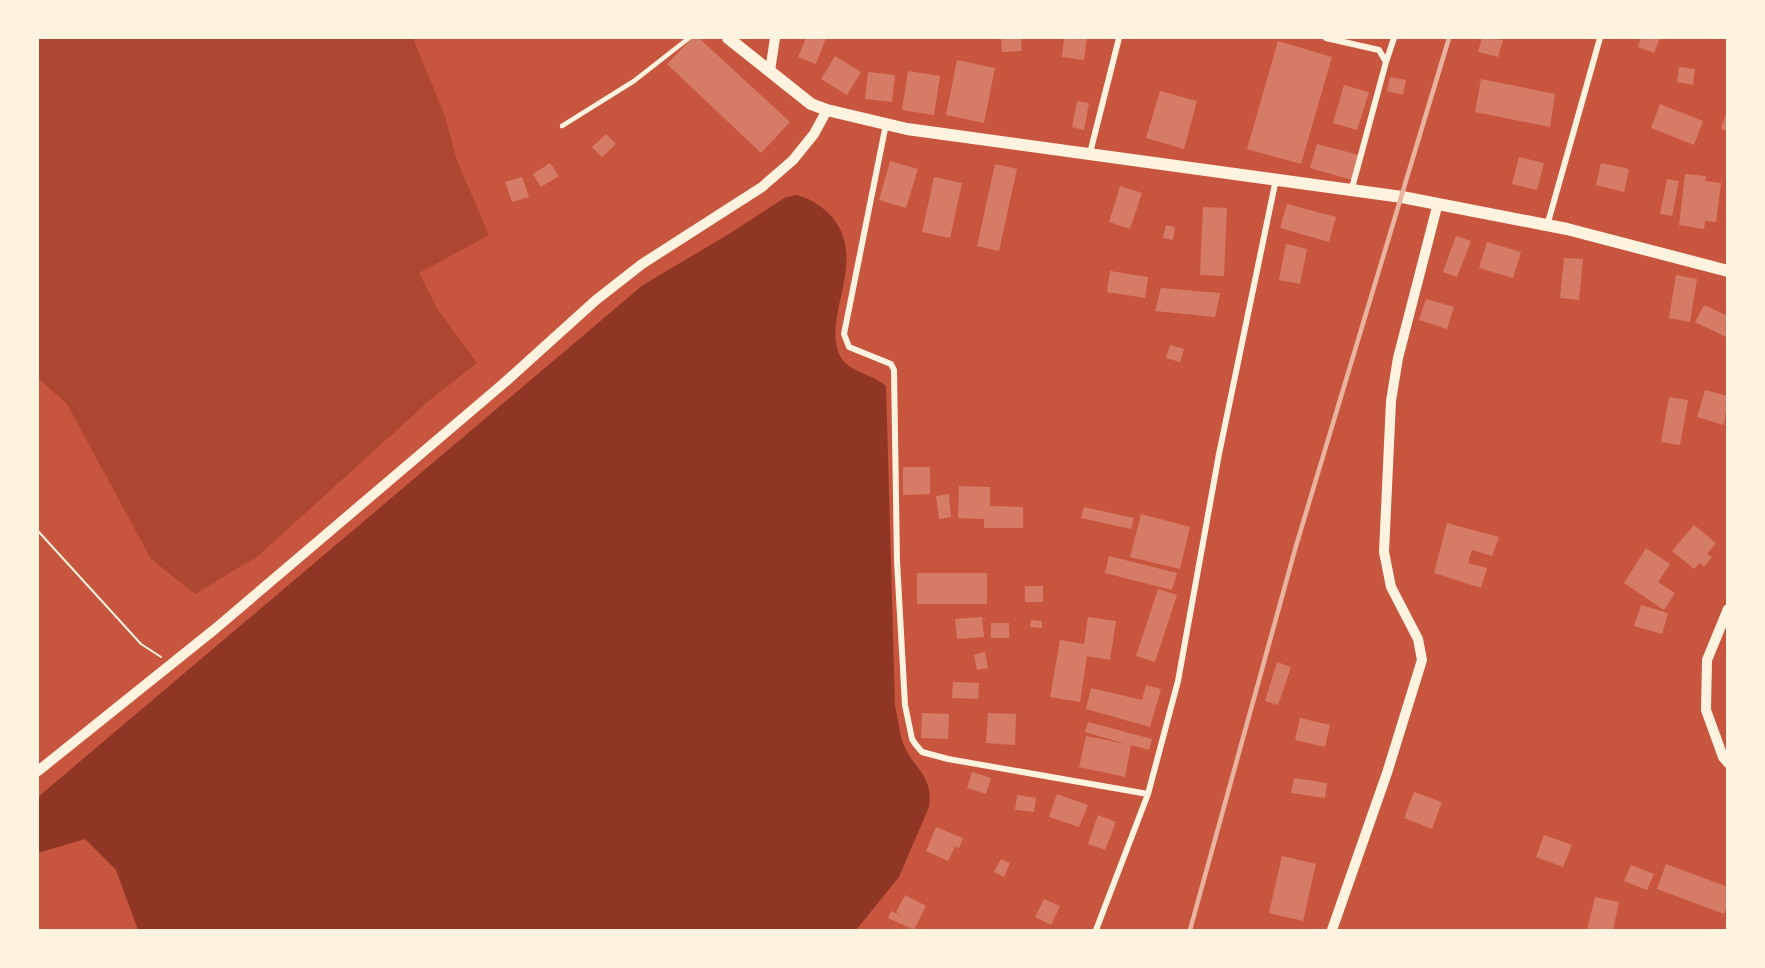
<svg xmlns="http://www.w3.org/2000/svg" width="1765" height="968" font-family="Rubik,sans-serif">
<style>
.green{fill:#ae4732}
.water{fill:#8f3625}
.building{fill:#d67c66}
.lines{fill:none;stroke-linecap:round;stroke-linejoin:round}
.path{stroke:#fff3e0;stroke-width:2}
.service{stroke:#fff3e0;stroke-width:4.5}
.minor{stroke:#fff3e0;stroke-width:6}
.tertiary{stroke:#fff3e0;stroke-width:10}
.secondary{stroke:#fff3e0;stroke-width:12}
.rail{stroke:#e9b49f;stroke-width:4.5}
</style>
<rect width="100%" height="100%" fill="#c8553d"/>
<path class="green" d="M38 38H413L445 116 456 158 489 235 419 273 438 310 477 363 431 399 258 556 195 594 151 559 67 404 38 378Z"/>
<path class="water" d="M797 195C811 199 822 206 832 217 869 262 821 316 840 356 848 372 873 374 886 386L895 706C898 718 899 732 903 743 913 769 934 775 929 807L899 877 856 930H138L116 870 85 839 38 853V797L643 285 729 234 786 197Z"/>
<path class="building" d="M692 38H699L790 122 761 153 667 64Z
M806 38H826L816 64 798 57Z
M1001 38H1021L1022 51 1002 52Z
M1064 38H1087L1084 60 1062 57Z
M1482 38 1503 40 1498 57 1478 52Z
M1641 38H1660L1654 53 1638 47Z
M1278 41 1332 57 1301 164 1247 149Z
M835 56 861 72 847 95 821 79Z
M957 60 995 68 984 123 946 115Z
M1679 67 1695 69 1693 85 1677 82Z
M908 71 940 76 934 115 902 110Z
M868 72 895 75 892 102 865 99Z
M1390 77 1406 80 1403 95 1387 91Z
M1481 79 1555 94 1550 127 1475 112Z
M1344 85 1369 92 1357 130 1333 123Z
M1160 91 1197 101 1184 149 1146 138Z
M1077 101 1089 103 1084 130 1072 127Z
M1660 104 1703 121 1694 145 1651 128Z
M1728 107V131L1721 129Z
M606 134 616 144 602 157 592 147Z
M1317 144 1359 155 1352 180 1310 168Z
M1519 157 1544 163 1537 190 1512 184Z
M890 161 918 169 906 208 879 200Z
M550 163 559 176 541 187 533 174Z
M1601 163 1629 169 1624 192 1596 185Z
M995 164 1017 169 999 251 977 246Z
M1685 174 1706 176 1705 181 1721 183 1716 222 1705 221 1704 229 1679 225Z
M522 177 529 197 512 202 505 182Z
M934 177 962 183 950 238 922 232Z
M1667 179 1679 181 1672 216 1660 214Z
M1120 186 1142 193 1130 229 1109 222Z
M1287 204 1336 217 1329 242 1280 228Z
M1203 207 1227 208 1224 276 1200 275Z
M1166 225 1175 227 1173 240 1163 238Z
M1456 236 1471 241 1457 277 1443 272Z
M1487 242 1521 252 1513 278 1479 268Z
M1286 244 1307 249 1300 284 1279 280Z
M1564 258 1583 259 1579 300 1560 298Z
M1110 271 1148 277 1145 298 1107 292Z
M1676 275 1697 279 1690 322 1669 318Z
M1161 288 1220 293 1215 317 1155 311Z
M1426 299 1454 307 1447 329 1419 320Z
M1704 305 1728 316V338L1695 322Z
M1170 345 1184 349 1180 362 1166 358Z
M1705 390 1728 396 1724 425 1697 417Z
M1669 397 1688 400 1680 445 1661 442Z
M903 467H930V494L903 495Z
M959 486 990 487V506L1023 507V528H984V519L958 518Z
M949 494 951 517 939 519 936 496Z
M1084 507 1134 518 1131 529 1081 518Z
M1141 514 1190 527 1180 569 1130 557Z
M1447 523 1499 537 1492 556 1472 550 1468 563 1487 568 1481 588 1434 573Z
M1694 525 1716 543 1707 554 1712 557 1704 567 1700 563 1694 569 1672 551Z
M1646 548 1670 564 1658 582 1675 593 1664 610 1624 583Z
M1109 556 1177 573 1172 590 1105 573Z
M917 573H987V604H917Z
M1025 586H1043V602H1025Z
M1158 589 1177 595 1155 662 1136 656Z
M1641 605 1668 613 1662 634 1634 626Z
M982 617 984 637 957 639 955 619Z
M1088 617 1116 621 1110 660 1087 656 1080 702 1050 697 1060 640 1084 644Z
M1031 620 1042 621V628L1030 627Z
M991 623H1009V638H991Z
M985 652 988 668 977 670 974 655Z
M1277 662 1291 667 1278 705 1265 701Z
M953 682 979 683 978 699 952 698Z
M1146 685 1161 689 1150 727 1086 709 1091 688 1142 700Z
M922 713 949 714 948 739 921 738Z
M988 713 1016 714 1015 745 986 743Z
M1300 718 1330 725 1325 747 1295 740Z
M1088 722 1152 739 1149 750 1131 745 1125 777 1079 767 1086 736 1126 744 1085 732Z
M972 772 991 778 986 794 967 788Z
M1294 778 1327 783 1325 798 1291 793Z
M1414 792 1442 802 1432 829 1404 818Z
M1057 794 1088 805 1079 827 1049 817Z
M1017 795 1036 798 1034 812 1015 810Z
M1098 815 1116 822 1105 850 1088 844Z
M936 827 963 838 959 848 948 844 955 847 948 861 926 851Z
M1544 835 1572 845 1563 867 1536 857Z
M1282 856 1316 864 1303 921 1269 913Z
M1001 859 1010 863 1004 877 994 872Z
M1666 864 1728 887V904L1724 914 1657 889Z
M1631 865 1654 874 1647 890 1624 881Z
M905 895 926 906 914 930 888 918 891 911 902 916 896 912Z
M1595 897 1619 902 1613 930H1587Z
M1044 899 1060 906 1051 925 1035 917Z"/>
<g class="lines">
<path class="path" d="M38 531 141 644 161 657"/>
<path class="service" d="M562 126 634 81 689 38"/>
<path class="minor" d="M1326 38 1379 50 1386 62 1352 188
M1386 62 1394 38
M886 124 844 334 849 347 891 364 894 370 897 561 905 705 912 739 916 745 922 752 948 759 1148 794
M1090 153 1119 38
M1547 226 1600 38
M1096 930 1148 794 1178 681 1219 454 1276 179"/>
<path class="tertiary" d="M770 71 775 38
M1728 609 1707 660 1706 710 1723 757 1728 763
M38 771 215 629 504 383 596 300 642 264 762 187 793 160 814 134 827 110
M1332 930 1387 773 1422 660 1418 639 1391 587 1384 552 1391 401 1398 358 1438 203"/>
<path class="secondary" d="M728 38 811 104 827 110 907 129 1402 197 1567 229 1728 271"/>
<path class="rail" d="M1190 930 1296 546 1449 38"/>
</g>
<rect width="1765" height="968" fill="none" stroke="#fff3e0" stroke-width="78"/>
</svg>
